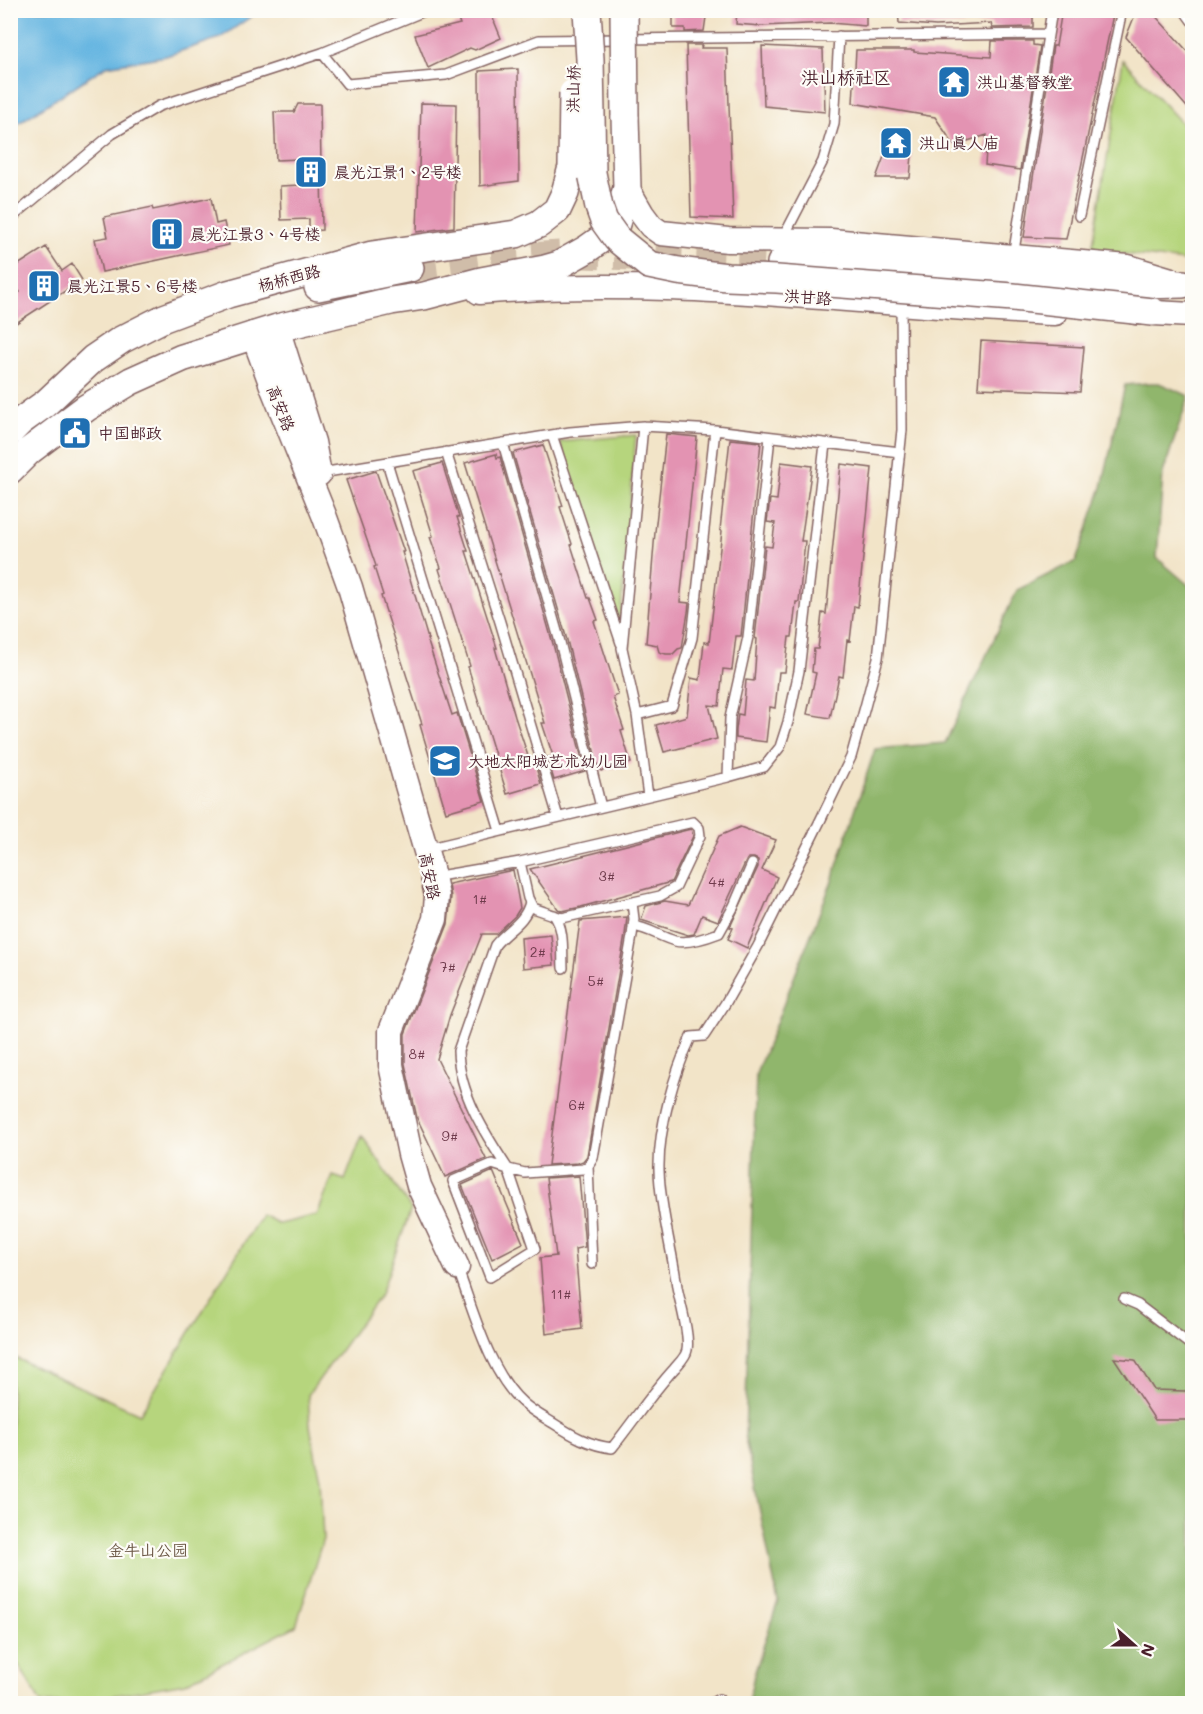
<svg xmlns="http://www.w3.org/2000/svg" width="1203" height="1714" font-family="Mali,'LXGW WenKai TC',sans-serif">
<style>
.green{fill:#b6d57d;stroke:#807a54;stroke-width:1.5}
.forest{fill:#90b66c;stroke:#6d6a4c;stroke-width:1.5}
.water{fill:#66b6e1;stroke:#586a86;stroke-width:1.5}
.building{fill:#e393b2}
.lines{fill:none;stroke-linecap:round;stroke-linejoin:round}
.primary-tunnel{stroke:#d0bda9;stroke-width:27;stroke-dasharray:27 14;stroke-linecap:butt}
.lane-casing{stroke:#856462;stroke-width:12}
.secondary-casing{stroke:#856462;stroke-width:27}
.primary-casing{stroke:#856462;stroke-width:30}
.lane{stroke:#fff;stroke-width:9}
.secondary{stroke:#fff;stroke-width:24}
.primary{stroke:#fff;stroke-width:27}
.primary-bridge-casing{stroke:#856462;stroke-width:30;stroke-linecap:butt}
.primary-bridge{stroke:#fff;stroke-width:27}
.labels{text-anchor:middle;stroke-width:4.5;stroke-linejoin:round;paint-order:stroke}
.number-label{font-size:14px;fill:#703c4d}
.poi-label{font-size:16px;fill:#4a1f2b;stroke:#fdfcf7;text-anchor:start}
.street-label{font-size:16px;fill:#4a1f2b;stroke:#fdfcf7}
.park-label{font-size:16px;fill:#6a5644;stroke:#fdfcf7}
.neighbourhood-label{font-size:18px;fill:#4a1f2b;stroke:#fdfcf7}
</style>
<rect width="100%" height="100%" fill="#fdfcf7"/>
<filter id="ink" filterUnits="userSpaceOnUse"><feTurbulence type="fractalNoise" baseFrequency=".0167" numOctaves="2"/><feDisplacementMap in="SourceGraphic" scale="12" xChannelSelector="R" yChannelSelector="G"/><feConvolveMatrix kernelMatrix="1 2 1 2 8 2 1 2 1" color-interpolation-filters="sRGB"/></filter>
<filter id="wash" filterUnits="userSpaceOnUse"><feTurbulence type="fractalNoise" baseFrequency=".008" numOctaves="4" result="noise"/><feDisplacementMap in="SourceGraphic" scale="24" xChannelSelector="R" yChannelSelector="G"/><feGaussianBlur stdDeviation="1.35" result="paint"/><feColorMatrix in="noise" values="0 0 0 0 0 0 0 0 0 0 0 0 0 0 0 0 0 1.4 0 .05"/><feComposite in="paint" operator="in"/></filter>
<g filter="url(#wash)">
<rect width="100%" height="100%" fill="#f2e4c8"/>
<path class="green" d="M1123 60 1192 134V262L1092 250Z
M636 435 619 633 560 442Z
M362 1136 411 1209 381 1294 308 1395 310 1426 320 1480 323 1539 296 1626 185 1683 71 1703H41L11 1652V1356L140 1414 261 1215 279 1224 317 1215 333 1176 345 1180Z"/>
<path class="forest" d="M1149 383H1159L1189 396 1163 473 1157 558 1192 588V1703L748 1704 754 1675 778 1601 745 1438 756 1074 832 881 875 749 945 743 1017 590 1076 561 1102 487 1125 385Z"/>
<path class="water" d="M11 10H259V11L220 38 166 56 106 66 11 128Z"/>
<g id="blocks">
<path class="building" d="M673 10H707L704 31 685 32V28H673Z
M737 10H866V26L830 23 761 26 736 24Z
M898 10H1033V27L992 28 991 23 936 26 899 23Z
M1062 10H1114L1066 239 1024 237 1053 46H1056Z
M1137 10H1150L1192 56V113L1126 37Z
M490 11 501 38 475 50 470 48 428 68 415 35 460 24 458 19Z
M992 41H1033V45L1040 46 1020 170 985 165 987 135 954 145 935 117 853 103 856 50H914V52L991 57Z
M686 45H702L701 48H727L733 219 691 217Z
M762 46 823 49 825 112 764 106Z
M518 69 519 181 480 186 479 71Z
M421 103 456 104 454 227 417 232Z
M298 104H320L322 230 309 231V219L281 220 280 186 301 185 300 159 276 160 274 112H294Z
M894 130 912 155 910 178H876Z
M211 198 216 224 224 222 229 245 102 272 95 239 108 237 104 217 152 207 153 210Z
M46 247 62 271 72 264 82 280 10 327V298L20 292 10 278V270Z
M981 341 1084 347 1080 392 978 388Z
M666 434 697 437 680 602 689 603 688 612 682 648 678 649 673 654H666L659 652 657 645 646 643 655 532Z
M730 439 761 442 741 636H736L732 670 723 669 719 706 709 705 717 739 664 752 656 725 687 716 691 678 700 680 704 642 709 643 722 531 720 530Z
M543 445 563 506 560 507 572 544 571 545 588 598H590L598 620 594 621 618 695 613 697 624 730 621 731 631 763 601 771 598 767 567 640 513 453Z
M496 454 497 458 500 457 553 644 585 771 554 780 547 757 553 756 542 723H545L465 463Z
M781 462 812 466 801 541H805L799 602H796L792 637H789L785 672H779L775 708 770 707 766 742 736 738V730L738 714 743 715 746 680 754 681 757 639 755 638 765 546 772 547 775 523 767 522 770 499 777 500Z
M442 463 459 517H457L468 551H466L497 648H495L515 717 530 762 534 761 541 784 507 794 468 667 470 666 439 569 441 568 430 537 433 536 413 471Z
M841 464 872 468 858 607 854 606 850 641 847 640 843 677 839 676 830 718 807 714 816 673 812 672 814 649H818L822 613 826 614Z
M376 471 404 552H402L428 639H427L452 715 457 713 484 801 446 812 420 725 422 724 381 596 383 595 374 567 376 566 346 480Z
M740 827 776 840 762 870 777 877 747 948 728 939 733 928 730 927 758 867V860L754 858H748L746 861 718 921 702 915 694 934 688 935 641 920 646 906 665 901 688 905 719 836Z
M691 829 693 836 671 882 581 907 562 911 558 909 530 869Z
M513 870 520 908 515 916 496 934H482L450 1015 437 1059 486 1159 445 1177 417 1118 405 1064V1034L448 924 451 897 449 884Z
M627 917 625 935 587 1156 583 1161 578 1163 548 1165 580 921Z
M551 935 554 965 523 968 521 938Z
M493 1171 523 1243 492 1259 462 1185Z
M579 1176 585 1247 575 1249 582 1329 546 1334 540 1258 556 1256 546 1178Z
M1114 1358 1135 1360 1154 1390 1186 1391 1192 1400V1420H1155Z"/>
</g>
</g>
<g filter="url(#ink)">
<use href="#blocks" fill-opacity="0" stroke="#856462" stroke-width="1.5"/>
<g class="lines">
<path class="primary-tunnel" d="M410 268 485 259 560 254 781 263"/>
<g class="lane-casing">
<path id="lane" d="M1184 10 1192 21
M322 53 347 84 446 75 539 40 1048 34
M1079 216 1122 10
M10 219 112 134 159 106 322 53 427 10
M783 238 823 161 834 124 839 36
M1013 257 1052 10
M643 426 622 648 637 715 648 796
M552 435 621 643
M503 443 560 642 601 807
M446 452 500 622 558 817
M387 462 500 831
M321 473 570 432 643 426 715 430 900 452
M637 715 672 706 692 638 715 430
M728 777 730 718 748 637 770 437
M426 849 728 777 764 767 780 747 788 722 799 671 825 444
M433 877 520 862 693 822 699 828 700 836 676 887 660 896 562 918 533 908 528 898 520 862
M530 902C525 923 508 929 495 945L458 1051C459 1093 485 1134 508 1169L525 1173 583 1169 588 1166 593 1158 632 936 634 919 632 903
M554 915C565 930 562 951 563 968
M633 926C649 928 660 937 675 941 688 944 706 938 719 933L734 906 752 864
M492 1164 508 1169 535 1249 490 1277 453 1181Z
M588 1166 592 1264
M457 1267C473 1309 489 1373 523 1403 532 1411 543 1417 553 1423 573 1436 589 1445 612 1448 633 1422 651 1394 674 1369 678 1364 686 1357 687 1350 690 1335 680 1303 677 1287 672 1248 660 1209 659 1170 658 1129 674 1074 691 1037L704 1036 725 1004 758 946 821 819 851 757 865 707 878 658 902 430 901 305
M1124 1299 1138 1305 1192 1346
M710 1704 719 1699"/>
</g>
<g class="secondary-casing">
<path id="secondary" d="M627 188 642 214 651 226 661 233 728 240 831 241 1128 267 1171 280
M479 292C671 275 864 305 1055 313
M1135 312 1192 315
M277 328 313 442 319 474
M253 334 274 391 324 515 350 587 432 872 437 896 435 919 391 1031V1065L410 1154 419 1186 457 1267"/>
</g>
<g class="primary-casing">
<path id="primary" d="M781 263 1138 285 1183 284
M318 287 410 268
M10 432 21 421 46 403 93 359 121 340 164 318 228 294 372 255 516 234 539 224 557 210 565 193 572 167
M10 470 29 451 86 408 131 381 182 358 277 328 391 301 424 296 481 281 545 269 559 265 587 249 614 230 627 188 625 116"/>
</g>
<use href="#lane" class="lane"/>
<use href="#secondary" class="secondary"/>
<use href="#primary" class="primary"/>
<g class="primary-bridge-casing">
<path id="primary-bridge" d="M587 10 590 59 592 173 599 207 604 221 617 239 649 265 678 271 727 277 777 279 1013 297 1153 312
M624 10 625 116
M572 167 573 93"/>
</g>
<use href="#primary-bridge" class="primary-bridge"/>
</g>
</g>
<defs>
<g id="temple-square" transform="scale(1.725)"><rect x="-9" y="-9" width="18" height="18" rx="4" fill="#1f6fb2" stroke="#fdfcf7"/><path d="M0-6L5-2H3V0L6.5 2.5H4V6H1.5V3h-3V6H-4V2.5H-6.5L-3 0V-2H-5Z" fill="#fff"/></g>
<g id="building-square" transform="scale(1.725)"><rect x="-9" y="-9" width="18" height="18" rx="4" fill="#1f6fb2" stroke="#fdfcf7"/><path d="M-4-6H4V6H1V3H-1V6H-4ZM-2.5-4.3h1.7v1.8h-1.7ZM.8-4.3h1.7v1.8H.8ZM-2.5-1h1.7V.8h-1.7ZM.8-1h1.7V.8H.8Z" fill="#fff"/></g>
<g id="civic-square" transform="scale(1.725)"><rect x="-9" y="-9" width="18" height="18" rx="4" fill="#1f6fb2" stroke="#fdfcf7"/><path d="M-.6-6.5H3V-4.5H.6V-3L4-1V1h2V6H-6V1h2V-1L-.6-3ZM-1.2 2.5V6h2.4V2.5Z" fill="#fff"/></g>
<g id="school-square" transform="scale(1.725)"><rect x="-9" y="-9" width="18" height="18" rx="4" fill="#1f6fb2" stroke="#fdfcf7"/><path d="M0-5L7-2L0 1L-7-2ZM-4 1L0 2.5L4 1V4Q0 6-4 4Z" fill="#fff"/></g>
</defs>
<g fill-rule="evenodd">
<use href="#temple-square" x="954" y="82"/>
<use href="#temple-square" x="896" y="143"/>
<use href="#building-square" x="311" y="172"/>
<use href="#building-square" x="167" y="234"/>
<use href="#building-square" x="44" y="286"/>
<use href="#civic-square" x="75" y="433"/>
<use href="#school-square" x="445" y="761"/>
</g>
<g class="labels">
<g class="number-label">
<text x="607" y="881">3#</text>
<text x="717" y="887">4#</text>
<text x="480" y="904">1#</text>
<text x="538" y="957">2#</text>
<text x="448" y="972">7#</text>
<text x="596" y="986">5#</text>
<text x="417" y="1059">8#</text>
<text x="577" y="1110">6#</text>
<text x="450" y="1141">9#</text>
<text x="561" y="1299">11#</text>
</g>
<g class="poi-label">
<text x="977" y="88">洪山基督教堂</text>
<text x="919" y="149">洪山真人庙</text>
<text x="334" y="178">晨光江景1、2号楼</text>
<text x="190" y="240">晨光江景3、4号楼</text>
<text x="67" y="292">晨光江景5、6号楼</text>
<text x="98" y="439">中国邮政</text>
<text x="468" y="767">大地太阳城艺术幼儿园</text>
</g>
<g class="street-label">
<text transform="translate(573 89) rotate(-89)" y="6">洪山桥</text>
<text transform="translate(289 278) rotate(-15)" y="6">杨桥西路</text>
<text transform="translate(808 297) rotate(4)" y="6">洪甘路</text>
<text transform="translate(281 408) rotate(68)" y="6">高安路</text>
<text transform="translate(430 876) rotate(79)" y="6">高安路</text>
</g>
<g class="park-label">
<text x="148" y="1556">金牛山公园</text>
</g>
<g class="neighbourhood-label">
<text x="846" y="84">洪山桥社区</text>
</g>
</g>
<rect width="1203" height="1714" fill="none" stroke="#fdfcf7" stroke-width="36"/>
<g transform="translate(1134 1645) rotate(111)" stroke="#fdfcf7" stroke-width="4.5" paint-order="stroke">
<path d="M0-4.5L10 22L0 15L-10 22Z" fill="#4a1f2b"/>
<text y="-9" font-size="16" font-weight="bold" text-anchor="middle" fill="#4a1f2b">N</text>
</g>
</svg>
